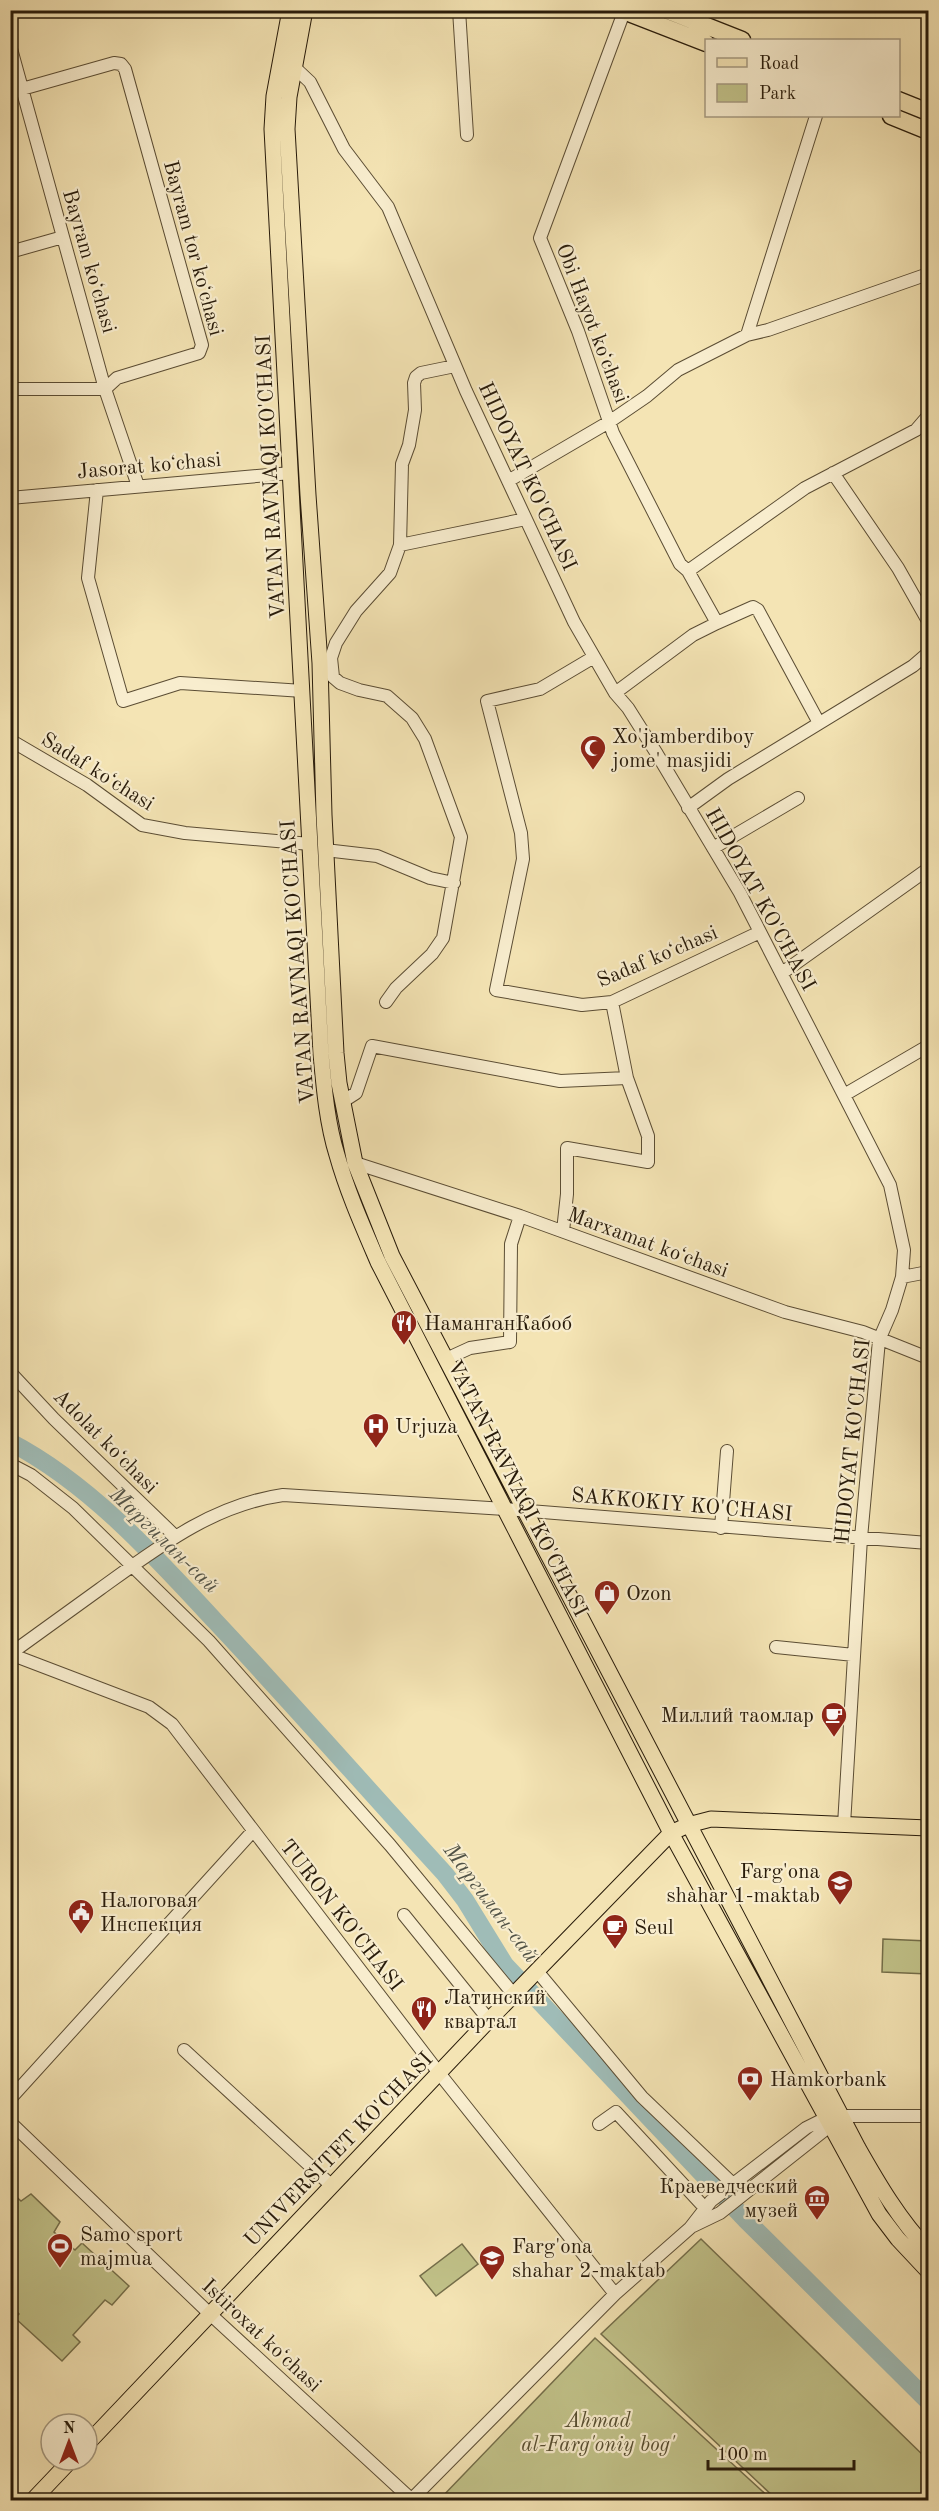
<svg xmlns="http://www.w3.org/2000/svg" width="939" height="2511" font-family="'Old Standard TT',serif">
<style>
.green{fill:#c1c289;stroke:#746e4a;stroke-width:1.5}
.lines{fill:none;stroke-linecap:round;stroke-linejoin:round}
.river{stroke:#9fbcb7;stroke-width:18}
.minor-casing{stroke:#5b4d34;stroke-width:14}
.major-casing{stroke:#281b0a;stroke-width:17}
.highway-casing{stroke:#281b0a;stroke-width:19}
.minor{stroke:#f8edce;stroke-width:12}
.major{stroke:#f4e4b4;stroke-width:15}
.highway{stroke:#f4e4b4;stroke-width:16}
.labels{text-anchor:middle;stroke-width:4.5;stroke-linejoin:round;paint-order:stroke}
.street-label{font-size:21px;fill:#281b0a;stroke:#f8edce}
.poi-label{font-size:21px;fill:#281b0a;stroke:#f8edce;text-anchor:start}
.park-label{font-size:21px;font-style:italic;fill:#564d30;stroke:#f8edce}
.water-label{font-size:22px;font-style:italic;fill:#525347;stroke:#f8edce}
</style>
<rect width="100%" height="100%" fill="#f4e4b4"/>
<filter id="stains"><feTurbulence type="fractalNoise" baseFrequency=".00333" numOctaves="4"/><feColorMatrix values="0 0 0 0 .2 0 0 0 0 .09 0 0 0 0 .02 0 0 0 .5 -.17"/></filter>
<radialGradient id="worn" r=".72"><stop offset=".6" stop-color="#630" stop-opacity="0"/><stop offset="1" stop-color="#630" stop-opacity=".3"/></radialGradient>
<path class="green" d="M883 1939 928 1941V1974L882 1972Z
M11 2192 21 2201 31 2194 60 2222 54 2232 75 2250 82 2243 129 2286 112 2305 105 2300 73 2335 80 2342 62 2361 15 2318 19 2314 11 2306Z
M701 2239 928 2460V2500H777L601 2334Z
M462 2244 478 2264 436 2296 420 2276Z
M595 2338 772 2500H439Z"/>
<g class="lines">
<path class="river" d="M10 1442C89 1483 155 1556 215 1621 293 1704 368 1790 445 1874L465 1900 505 1965 746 2220 928 2401"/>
<g class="minor-casing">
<path id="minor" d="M459 10 467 135
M624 12 540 238 578 331 613 433 680 564 688 571
M10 45 105 389 138 486
M294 67 310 82 344 149 388 207 466 391 574 622 615 693 628 708 657 754 740 893 890 1185 904 1250 902 1277 892 1310 879 1340 861 1538 844 1825
M10 252 63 237
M747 335 768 330 928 274
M10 389H105L117 378 199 353 202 345 125 69 121 64 114 63 22 89
M833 473 898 568 928 621
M508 481 609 422 647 396 678 370 747 335 816 116
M97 490 88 578 123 701 180 683 303 691
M10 498 291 473
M400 545 526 519
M717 623 753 607 758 610 819 723
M594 657 540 689 487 701 521 833 523 859 496 990 582 1005 612 1002 760 932
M331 658 333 677 340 683 359 690 387 696 412 718 425 739 461 837 443 938 432 954 396 988 386 1002
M324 661 331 658 336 643 356 611 390 573 400 545 402 464 409 445 415 410 414 383 416 377 421 373 455 366
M615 693 693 635 717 623 688 571 805 488 916 430 928 416
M10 740 87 785 142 825 185 833 310 844
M688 808 728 779 913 666 928 653
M713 848 798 798
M325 850 377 856 430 878 454 883
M782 973 928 869
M844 1095 928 1046
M342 1102 356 1093 372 1046 560 1081 627 1078
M355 1163 520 1216 785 1312 863 1332 928 1358
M563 1231 567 1194V1148L648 1162V1136L627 1078 612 1002
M902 1277 928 1272
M446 1359 470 1348 510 1342 511 1244 520 1216
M10 1372 54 1419 175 1536
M10 1464 31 1475 73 1508 209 1641 390 1845 514 1995
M721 1528 727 1451
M776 1647 854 1655
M10 1654C40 1632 70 1611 100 1589 157 1548 212 1505 283 1495L505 1509 928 1543
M10 1654 149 1707 172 1724 439 2073 615 2294
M404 1915 489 2020
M537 1971 642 2097 733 2184
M184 2050 332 2186
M10 2099 253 1831
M10 2122 210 2314 412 2500
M599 2124 616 2112 705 2208
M693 2226 720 2213 836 2121
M411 2500 615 2294 690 2228 711 2201 806 2128 826 2118 841 2116H928"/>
</g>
<g class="major-casing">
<path id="major" d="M290 10 274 96 272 129 321 1054C324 1087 327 1123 337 1155 347 1191 363 1227 378 1262L671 1833 879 2214 898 2239 928 2271
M305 10 289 97 287 129 308 495 320 663 324 815 336 1053 339 1083 355 1163 392 1256 858 2148C879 2185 899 2219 928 2250
M87 2444 489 2020 671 1833 688 1825 711 1819 928 1828
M33 2500 71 2460"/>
</g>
<g class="highway-casing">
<path id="highway" d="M621 10 706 43
M666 10 742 40
M898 100 928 112
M891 116 928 131"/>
</g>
<use href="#minor" class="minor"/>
<use href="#major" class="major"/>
<use href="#highway" class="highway"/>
</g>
<defs>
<g id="mosque-pin" transform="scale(1.35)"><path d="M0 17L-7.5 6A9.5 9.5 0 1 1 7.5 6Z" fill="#8f2418" stroke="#f8edce"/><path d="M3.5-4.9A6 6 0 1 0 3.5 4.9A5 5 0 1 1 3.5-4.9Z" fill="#fff"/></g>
<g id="restaurant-pin" transform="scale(1.35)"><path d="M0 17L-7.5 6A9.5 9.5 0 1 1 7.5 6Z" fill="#8f2418" stroke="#f8edce"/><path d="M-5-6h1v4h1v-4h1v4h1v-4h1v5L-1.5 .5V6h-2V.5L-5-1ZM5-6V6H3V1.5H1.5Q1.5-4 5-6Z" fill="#fff"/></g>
<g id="hospital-pin" transform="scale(1.35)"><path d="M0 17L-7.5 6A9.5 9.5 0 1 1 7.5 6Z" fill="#8f2418" stroke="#f8edce"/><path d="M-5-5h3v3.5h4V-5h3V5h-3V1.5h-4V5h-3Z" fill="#fff"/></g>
<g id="shop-pin" transform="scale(1.35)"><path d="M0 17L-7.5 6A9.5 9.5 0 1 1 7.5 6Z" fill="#8f2418" stroke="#f8edce"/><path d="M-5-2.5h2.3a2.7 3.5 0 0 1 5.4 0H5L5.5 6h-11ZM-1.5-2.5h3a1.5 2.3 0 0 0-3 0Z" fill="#fff"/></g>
<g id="cafe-pin" transform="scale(1.35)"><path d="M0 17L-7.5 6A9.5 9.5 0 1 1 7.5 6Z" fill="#8f2418" stroke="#f8edce"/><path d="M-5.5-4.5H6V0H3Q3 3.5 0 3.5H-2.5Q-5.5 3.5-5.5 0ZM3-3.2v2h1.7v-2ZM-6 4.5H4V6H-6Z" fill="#fff"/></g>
<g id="school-pin" transform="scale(1.35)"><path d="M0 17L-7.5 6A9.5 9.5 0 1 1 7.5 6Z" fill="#8f2418" stroke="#f8edce"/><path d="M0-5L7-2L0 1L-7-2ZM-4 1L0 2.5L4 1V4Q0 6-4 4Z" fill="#fff"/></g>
<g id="civic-pin" transform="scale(1.35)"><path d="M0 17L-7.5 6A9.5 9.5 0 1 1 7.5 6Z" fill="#8f2418" stroke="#f8edce"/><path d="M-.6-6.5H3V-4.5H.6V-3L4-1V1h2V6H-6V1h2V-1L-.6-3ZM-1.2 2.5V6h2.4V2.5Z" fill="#fff"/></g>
<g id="bank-pin" transform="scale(1.35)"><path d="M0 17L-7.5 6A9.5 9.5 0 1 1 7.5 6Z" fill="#8f2418" stroke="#f8edce"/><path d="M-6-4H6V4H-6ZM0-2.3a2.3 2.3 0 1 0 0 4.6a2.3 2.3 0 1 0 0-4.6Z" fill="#fff"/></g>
<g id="museum-pin" transform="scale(1.35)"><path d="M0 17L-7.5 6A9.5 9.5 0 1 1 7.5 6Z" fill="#8f2418" stroke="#f8edce"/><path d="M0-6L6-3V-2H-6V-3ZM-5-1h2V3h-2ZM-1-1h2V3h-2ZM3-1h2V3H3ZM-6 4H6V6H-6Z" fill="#fff"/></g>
<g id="stadium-pin" transform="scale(1.35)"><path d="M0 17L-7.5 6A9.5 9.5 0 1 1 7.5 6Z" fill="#8f2418" stroke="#f8edce"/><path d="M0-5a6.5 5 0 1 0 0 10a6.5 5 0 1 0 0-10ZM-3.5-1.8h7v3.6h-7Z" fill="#fff"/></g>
</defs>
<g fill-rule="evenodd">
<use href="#mosque-pin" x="593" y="748"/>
<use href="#restaurant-pin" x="404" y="1323"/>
<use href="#hospital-pin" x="376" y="1426"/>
<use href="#shop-pin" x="607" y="1593"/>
<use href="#cafe-pin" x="834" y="1715"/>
<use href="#school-pin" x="840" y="1883"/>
<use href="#civic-pin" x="81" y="1912"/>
<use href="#cafe-pin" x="615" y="1927"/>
<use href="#restaurant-pin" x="424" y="2009"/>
<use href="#bank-pin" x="750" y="2079"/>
<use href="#museum-pin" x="817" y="2198"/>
<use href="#stadium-pin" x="60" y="2246"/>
<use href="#school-pin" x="492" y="2258"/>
</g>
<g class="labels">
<g class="street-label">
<text transform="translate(194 248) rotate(75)" y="7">Bayram tor koʻchasi</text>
<text transform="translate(90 261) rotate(74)" y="7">Bayram koʻchasi</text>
<text transform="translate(593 323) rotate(69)" y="7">Obi Hayot koʻchasi</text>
<text transform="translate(149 465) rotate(-5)" y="7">Jasorat koʻchasi</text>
<text transform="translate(528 476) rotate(65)" y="7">HIDOYAT KO'CHASI</text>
<text transform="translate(270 477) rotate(-93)" y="7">VATAN RAVNAQI KO'CHASI</text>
<text transform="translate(98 771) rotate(32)" y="7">Sadaf koʻchasi</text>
<text transform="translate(761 899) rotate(61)" y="7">HIDOYAT KO'CHASI</text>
<text transform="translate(657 956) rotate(-23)" y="7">Sadaf koʻchasi</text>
<text transform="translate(297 962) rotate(-94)" y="7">VATAN RAVNAQI KO'CHASI</text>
<text transform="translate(648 1242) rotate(20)" y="7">Marxamat koʻchasi</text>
<text transform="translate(106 1441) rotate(45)" y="7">Adolat koʻchasi</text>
<text transform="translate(852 1441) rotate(-84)" y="7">HIDOYAT KO'CHASI</text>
<text transform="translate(518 1488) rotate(63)" y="7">VATAN RAVNAQI KO'CHASI</text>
<text transform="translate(682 1504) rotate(5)" y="7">SAKKOKIY KO'CHASI</text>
<text transform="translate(342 1915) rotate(52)" y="7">TURON KO'CHASI</text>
<text transform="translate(338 2149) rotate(-46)" y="7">UNIVERSITET KO'CHASI</text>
<text transform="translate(262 2335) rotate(43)" y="7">Istiroxat koʻchasi</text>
</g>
<g class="poi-label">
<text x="612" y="743">Xo'jamberdiboy<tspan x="612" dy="24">jome' masjidi</tspan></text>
<text x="424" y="1330">НаманганКабоб</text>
<text x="395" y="1433">Urjuza</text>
<text x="626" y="1600">Ozon</text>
<text x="814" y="1722" text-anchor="end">Миллий таомлар</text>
<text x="820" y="1878" text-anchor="end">Farg'ona<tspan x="820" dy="24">shahar 1-maktab</tspan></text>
<text x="100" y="1907">Налоговая<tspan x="100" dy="24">Инспекция</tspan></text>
<text x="634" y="1934">Seul</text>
<text x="444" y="2004">Латинский<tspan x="444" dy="24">квартал</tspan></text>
<text x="770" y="2086">Hamkorbank</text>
<text x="798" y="2193" text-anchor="end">Краеведческий<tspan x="798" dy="24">музей</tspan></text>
<text x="80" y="2241">Samo sport<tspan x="80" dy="24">majmua</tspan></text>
<text x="512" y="2253">Farg'ona<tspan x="512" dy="24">shahar 2-maktab</tspan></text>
</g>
<g class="park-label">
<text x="598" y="2427">Ahmad<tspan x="598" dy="24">al-Farg'oniy bog'</tspan></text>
</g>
<g class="water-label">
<text transform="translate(165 1539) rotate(44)" y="8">Маргилан-сай</text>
<text transform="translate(492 1902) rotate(53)" y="8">Маргилан-сай</text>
</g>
</g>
<rect width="939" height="2511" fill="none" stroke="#f4e4b4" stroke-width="36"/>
<rect x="12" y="12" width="915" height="2487" fill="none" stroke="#281b0a" stroke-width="3"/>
<rect x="18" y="18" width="903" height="2475" fill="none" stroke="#281b0a" stroke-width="1.5"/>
<rect x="705" y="39" width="195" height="78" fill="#f8edce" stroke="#a59980" stroke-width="1.5"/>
<rect x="717" y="58" width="30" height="9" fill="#f4e4b4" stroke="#a59980" stroke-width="1.5"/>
<text x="759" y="69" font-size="18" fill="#281b0a">Road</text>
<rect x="717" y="84" width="30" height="18" fill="#c1c289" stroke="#a59980" stroke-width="1.5"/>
<text x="759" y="99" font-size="18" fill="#281b0a">Park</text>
<g transform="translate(69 2442)"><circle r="28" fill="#f8edce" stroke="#a59980" stroke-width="1.5"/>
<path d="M0-4.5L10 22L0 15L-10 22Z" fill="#8f2418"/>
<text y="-9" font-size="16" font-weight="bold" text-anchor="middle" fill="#281b0a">N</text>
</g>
<path d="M708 2460v9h146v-9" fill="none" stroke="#281b0a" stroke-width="3"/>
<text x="717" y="2460" font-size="18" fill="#281b0a" stroke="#f8edce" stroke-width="4.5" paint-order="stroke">100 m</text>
<rect width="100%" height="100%" filter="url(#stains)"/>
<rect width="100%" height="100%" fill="url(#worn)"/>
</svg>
